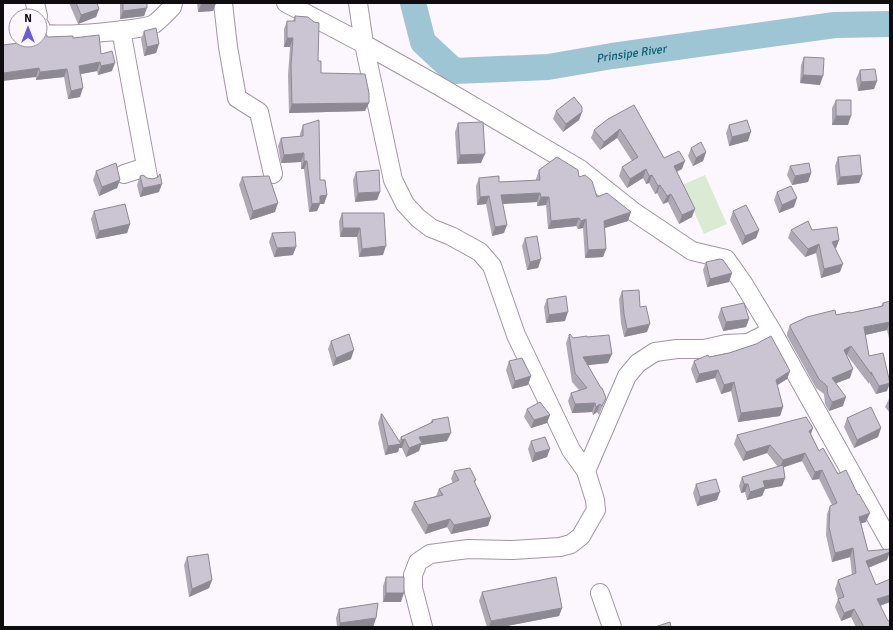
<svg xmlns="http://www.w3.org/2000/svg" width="893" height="630" font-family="Signika,sans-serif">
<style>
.green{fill:#dbead2}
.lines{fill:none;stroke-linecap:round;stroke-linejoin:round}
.river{stroke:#9dc5d3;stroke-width:26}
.minor-casing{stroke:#a097a3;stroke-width:20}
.minor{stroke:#fff;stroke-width:18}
.wall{fill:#aea9b5}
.shaded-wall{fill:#8d8994}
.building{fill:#cac4d3;stroke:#8d8994}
.labels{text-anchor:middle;stroke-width:3.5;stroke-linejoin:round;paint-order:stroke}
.water-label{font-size:12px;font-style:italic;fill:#0d5d71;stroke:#fcf6fe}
</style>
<rect width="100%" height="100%" fill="#fcf6fe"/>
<path class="green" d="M705 175 727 224 704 234 682 185Z"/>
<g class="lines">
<path class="river" id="s1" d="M413 3 423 42 454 71 548 67 612 56 835 25 890 24"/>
<g class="minor-casing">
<path id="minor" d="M35 3 38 16
M223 3 228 47 237 98 259 112 273 174
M286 3 364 44 439 86 580 169 634 212 692 251 726 259 743 283 772 331 890 542
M358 3 364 44 393 180 405 204 418 218 431 228 451 236 480 252 492 266 516 335 571 450 586 471 595 500 596 510 581 536 571 544 560 547 513 550 468 549 430 554 418 562 413 575V588L423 627
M40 26C41 29 42 32 45 33 54 38 144 30 154 24 161 19 167 12 172 7L173 3
M121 30 148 177
M124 174 146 167
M586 471 627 376 638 363 655 352 677 349H704L726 344 748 343 772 331
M600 593 612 627"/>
</g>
<use href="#minor" class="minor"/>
</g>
<path class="wall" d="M69 3H97L99 9 96 17 78 24Z
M120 3H147L144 16 120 19Z
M197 3H216L213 11 198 12Z
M295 16 318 61 321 73 365 111 289 113 288 75 290 47H284V29L287 21H293Z
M144 31 159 44 156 53 144 56 141 39Z
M47 37 73 38 101 54 112 71 98 75 97 71 80 74V97L68 99 64 77 36 80 31 41 32 40H40Z
M804 57 820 85 800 83 801 65Z
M860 70 877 81 874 89 858 91 856 79Z
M836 100 848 125H832V108Z
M556 111 582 112 579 120 563 132 553 119Z
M608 119 664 158 682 169 677 172 692 217 679 224 668 202 663 204 657 193 655 194 649 183 646 184 643 178 627 188 619 176 622 167 632 161 617 138 600 150 591 138 594 130Z
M458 123 481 163 457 164 455 132Z
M303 125 320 180 327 195 324 204H320L317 211 309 212 304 169H301V162L281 163 278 146 281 138 300 136V134Z
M729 125 748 141 729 146 726 133Z
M691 148 706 152 703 161 693 166 688 156Z
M838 157 862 175 859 183 837 185 835 166Z
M790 166 811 173 808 182 792 185 787 175Z
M539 170 579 177 597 197 628 221 605 228 606 249 603 257 585 258 583 228 578 229 576 226 548 229 546 205 537 206V202L503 204 504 233 492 236 486 204 477 205 476 186 479 178 499 182 536 180V179Z
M96 171 120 180 117 188 99 196 93 180Z
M356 172 380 192 377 200 355 202 353 180Z
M140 176 147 178 159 192 140 197 137 185Z
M242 177 275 212 250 220 239 185Z
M777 192 794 207 779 213 774 200Z
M94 211 130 224 127 233 96 239 91 219Z
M733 211 759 230 756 238 742 245 730 220Z
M342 213H384L383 255 359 257 357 237H340L339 221Z
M791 230H812L839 240 836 248H835L840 272 821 278 816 253 805 257 788 238Z
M272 233 293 255 274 257 269 242Z
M525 238 541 259 538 268 527 270 522 246Z
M706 262 732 273 729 282 707 287 703 270Z
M622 291 647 332 624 337 621 323 619 299Z
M547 299 565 321 546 323 544 307Z
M890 301V342L887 330 865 335 869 356 887 391 876 394 869 382V384L847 355H846L850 378 836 383 843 406 829 411 825 404 824 394 816 388 787 336V333L790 325 836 315 850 313 881 306 883 303Z
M721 308 749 319 746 327 723 331 718 317Z
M569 335 573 338 587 337 608 363 587 365 606 398 599 415 597 412 593 415 592 412 572 413 568 401 571 393 579 390 572 382 566 343Z
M331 341 351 359 333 366 328 349Z
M709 357 790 371 787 379 777 385 783 407 780 416 738 422 731 391 721 394 715 378 696 383 691 369 694 361Z
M509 361 531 376 528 385 512 389 506 370Z
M890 398V413L885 407 889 399Z
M527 409 547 423 531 428 524 417Z
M381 414 399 441 401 437 430 423 432 420 447 441 421 445 419 451 406 457 402 448H399L398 452 385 455 378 423Z
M847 418 881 428 878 437 854 448 844 427Z
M811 434 819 451 838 474 866 522 861 523 868 551 887 560 868 568 876 585 890 579V602L880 606 890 627H856L851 617 841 621 835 607 838 599 835 589 838 580 852 575 850 557 832 562 826 535 827 514 830 506 832 505 819 479 812 480 802 461 783 467 785 478 782 486 765 489 762 496 747 500 745 492 741 493 739 486 742 477 778 467 767 453 743 461 734 444 737 435Z
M531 441 547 457 532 462 528 449Z
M454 471 476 480 475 483 491 517 488 526 451 534 447 527 425 534 411 510 414 502 436 496 439 489 453 483 451 479Z
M696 484 717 500 697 506 693 493Z
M187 557 212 580 209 588 189 597 184 565Z
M386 577 401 602H383V586Z
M482 592 562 608 559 616 502 627H487L479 601Z
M339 609 376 618 373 627H337L336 618Z"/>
<path class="shaded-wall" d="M216 3 213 11 198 12 201 4Z
M147 8 144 16 120 19 123 11Z
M99 9 96 17 78 24 81 15Z
M287 38H293L290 47H284Z
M159 44 156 53 144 56 147 47Z
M100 62 97 71 76 75 79 66Z
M115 63 112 71 98 75 101 66Z
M39 68 36 77 3 81V73Z
M67 69 64 77 36 80 40 72Z
M803 75 823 76 820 85 800 83Z
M877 81 874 89 858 91 861 82Z
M83 88 80 97 68 99 71 91Z
M369 103 365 111 289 113 292 104Z
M582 112 579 120 563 132 566 124Z
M836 116H851L848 125H832Z
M620 129 617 138 600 150 604 142Z
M751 132 748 141 729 146 732 137Z
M706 152 703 161 693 166 696 158Z
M304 153 301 162 281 163 284 155Z
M485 154 481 163 457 164 460 155Z
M304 161H307L304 169H301Z
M685 161 682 169 670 174 674 166Z
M646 169 643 178 627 188 630 179Z
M811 173 808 182 792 185 795 176Z
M652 175 649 183 646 184 649 176Z
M862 175 859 183 837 185 840 177Z
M120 180 117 188 99 196 102 187Z
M162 184 159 192 140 197 143 188Z
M660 185 657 193 655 194 658 186Z
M380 192 377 200 355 202 358 193Z
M540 193 537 202 498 204 501 195Z
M671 194 668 202 663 204 667 196Z
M327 195 324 204H320L317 211 309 212 312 204 320 196Z
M489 196 486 204 477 205 480 197Z
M541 197H549L546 205 537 206Z
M797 198 794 207 779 213 782 205Z
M278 203 275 212 250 220 253 211Z
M695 209 692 217 679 224 682 215Z
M631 212 628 221 601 229 604 221Z
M579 218 576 226 548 229 551 221Z
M586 219 583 228 578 229 581 221Z
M130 224 127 233 96 239 99 231Z
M507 225 504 233 492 236 495 227Z
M343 228H360L357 237H340Z
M759 230 756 238 742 245 745 236Z
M839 240 836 248 828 250 832 242Z
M819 244 816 253 805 257 808 249Z
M386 246 383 255 359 257 362 249Z
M296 247 293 255 274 257 277 248Z
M606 249 603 257 585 258 588 250Z
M541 259 538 268 527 270 530 262Z
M843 264 840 272 821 278 824 269Z
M732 273 729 282 707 287 710 279Z
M568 312 565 321 546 323 549 315Z
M749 319 746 327 723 331 726 322Z
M890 322 887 330 861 336 864 327Z
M650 324 647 332 624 337 627 329Z
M851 346 847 355 841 359 844 350Z
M354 350 351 359 333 366 336 358Z
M612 354 608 363 580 366 583 357Z
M853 369 850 378 829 386 832 378Z
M718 370 715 378 696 383 699 374Z
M790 371 787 379 773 388 776 380Z
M531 376 528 385 512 389 515 381Z
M734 382 731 391 721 394 724 385Z
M890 383 887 391 876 394 879 386Z
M846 397 843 406 829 411 832 402Z
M595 403 592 412 572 413 575 404Z
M600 404 597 412 593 415 596 407Z
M783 407 780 416 738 422 741 413Z
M550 415 547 423 531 428 534 420Z
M813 428 810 437 809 431Z
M881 428 878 437 854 448 857 440Z
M451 433 447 441 421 445 419 451 406 457 409 448 419 437Z
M405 439 402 448H399L398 452 385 455 388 446 400 444 402 440Z
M770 445 767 453 743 461 746 452Z
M550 449 547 457 532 462 535 453Z
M805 453 802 461 779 469 783 460Z
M822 470 819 479 812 480 815 472Z
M785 478 782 486 765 489 762 496 747 500 750 492 763 481Z
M744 484H748L745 492 741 493Z
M720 492 717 500 697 506 700 497Z
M870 513 866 522 856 525 859 517Z
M491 517 488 526 451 534 454 525Z
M450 519 447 527 425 534 428 525Z
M853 548 850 557 832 562 835 553Z
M890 552 887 560 863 570 866 561Z
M212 580 209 588 189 597 192 589Z
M386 593H404L401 602H383Z
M890 595V602L874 608 877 599Z
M562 608 559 616 502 627H489L491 621Z
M854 609 851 617 841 621 844 613Z
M376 618 373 627H339L340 623Z"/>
<path class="building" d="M76 3H97L99 9 81 15Z
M123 3H147V8L123 11Z
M295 16 308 17 314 22 319 23 318 61H321V73L365 74 369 93V103L292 104 291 66 293 38H287V21H295Z
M156 28 159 44 147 47 144 31Z
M41 32 47 35V37L73 36V38L99 35 101 54 112 51 115 63 101 66 100 62 79 66 83 88 71 91 67 69 40 72 39 68 3 73V45L35 41V40H40V33Z
M804 57 824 58 823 76 803 75Z
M875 69 877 81 861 82 860 70Z
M574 97 582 107V112L566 124 556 111Z
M836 100H851V116H836Z
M634 105 664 158 679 151 685 161 674 166 695 209 682 215 671 194 667 196 660 185 658 186 652 175 649 176 646 169 630 179 622 167 638 157 620 129 604 142 594 130 608 119Z
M319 120 320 180H325L327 195 320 196V203L312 204 307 161H304V153L284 155 281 138 303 136V125Z
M747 120 751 132 732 137 729 125Z
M483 122 485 154 460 155 458 123Z
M701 142 706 152 696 158 691 148Z
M860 155 862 175 840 177 838 157Z
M557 157 578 170 579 177 585 175 592 181 597 197 607 193 631 212 604 221 606 249 588 250 586 219 581 221 579 218 551 221 549 197H541L540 193 501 195 507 225 495 227 489 196 480 197 479 178 499 176V182L540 180 539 170Z
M116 163 120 180 102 187 96 171Z
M809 163 811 173 795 176 790 166Z
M379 170 380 192 358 193 356 172Z
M160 174 162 184 143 188 140 176 143 175 147 178 153 179 158 177Z
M269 176 278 203 253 211 242 177Z
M791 186 797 198 782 205 777 192Z
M125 204 130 224 99 231 94 211Z
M746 205 759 230 745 236 733 211Z
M342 213H384L386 246 362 249 360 228H343Z
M808 221 812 230 837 227 839 240 832 242 843 264 824 269 819 244 808 249 791 230Z
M295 232 296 247 277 248 272 233Z
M537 236 541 259 530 262 525 238Z
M720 259 723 260 732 273 710 279 706 262Z
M639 290 640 307 646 306 650 324 627 329 624 314 622 291Z
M566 296 568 312 549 315 547 299Z
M890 301V322L864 327 869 356 883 353 890 383 879 386 871 372 872 375 851 346 844 350 853 369 832 378 846 397 832 402 828 395 827 386 819 379 790 327V325L807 317 835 310 836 315 850 312V313L883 306V303Z
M744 303 749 319 726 322 721 308Z
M349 334 354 350 336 358 331 341Z
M570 334 573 338 587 336V337L609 335 612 354 583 357 601 388H602L606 398 602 406 600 404 596 407 595 403 575 404 571 393 587 388 575 373 569 335Z
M771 336 790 371 776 380 783 407 741 413 734 382 724 385 718 370 699 374 694 361 708 355 709 357 729 353 756 344Z
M522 358 531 376 515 381 509 361Z
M540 402 550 415 534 420 527 409Z
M871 407 881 428 857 440 847 418Z
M381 414H382L401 444 388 446Z
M448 417 451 433 419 437 422 443 409 448 405 439 402 440 401 437 433 422 432 420Z
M806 417 813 428 809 431 819 451 823 448 838 474 846 470 858 495 859 494 870 513 859 517 868 551 890 549V552L866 561 876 585 890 579V595L877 599 888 621 890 620V627H864L854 609 844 613 838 599 844 597 838 580 856 573 853 548 835 553 829 527 830 506 837 503 822 470 815 472 805 453 783 460 770 445 746 452 737 435Z
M545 437 550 449 535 453 531 441Z
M783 465 785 478 763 481 765 487 750 492 748 484H744L742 477Z
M470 468 476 480 474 481 491 517 454 525 450 519 428 525 414 502 443 495 439 489 459 480 454 471Z
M716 479 720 492 700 497 696 484Z
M208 554 212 580 192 589 187 557Z
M386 577H404V593H386Z
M556 577 562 608 491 621 482 592Z
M378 603 376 618 340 623 339 609Z
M670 622 671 627H655Z"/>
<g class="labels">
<g class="water-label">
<text dy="4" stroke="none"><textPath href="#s1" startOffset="261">Prinsipe River</textPath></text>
</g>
</g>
<rect width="893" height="630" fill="none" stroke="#0f0c10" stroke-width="8"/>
<g transform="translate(28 28)"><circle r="19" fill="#fcf6fe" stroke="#9d989f"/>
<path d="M0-3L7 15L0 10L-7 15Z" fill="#6d59d3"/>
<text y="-6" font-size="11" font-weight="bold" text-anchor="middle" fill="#0f0c10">N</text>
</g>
</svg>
